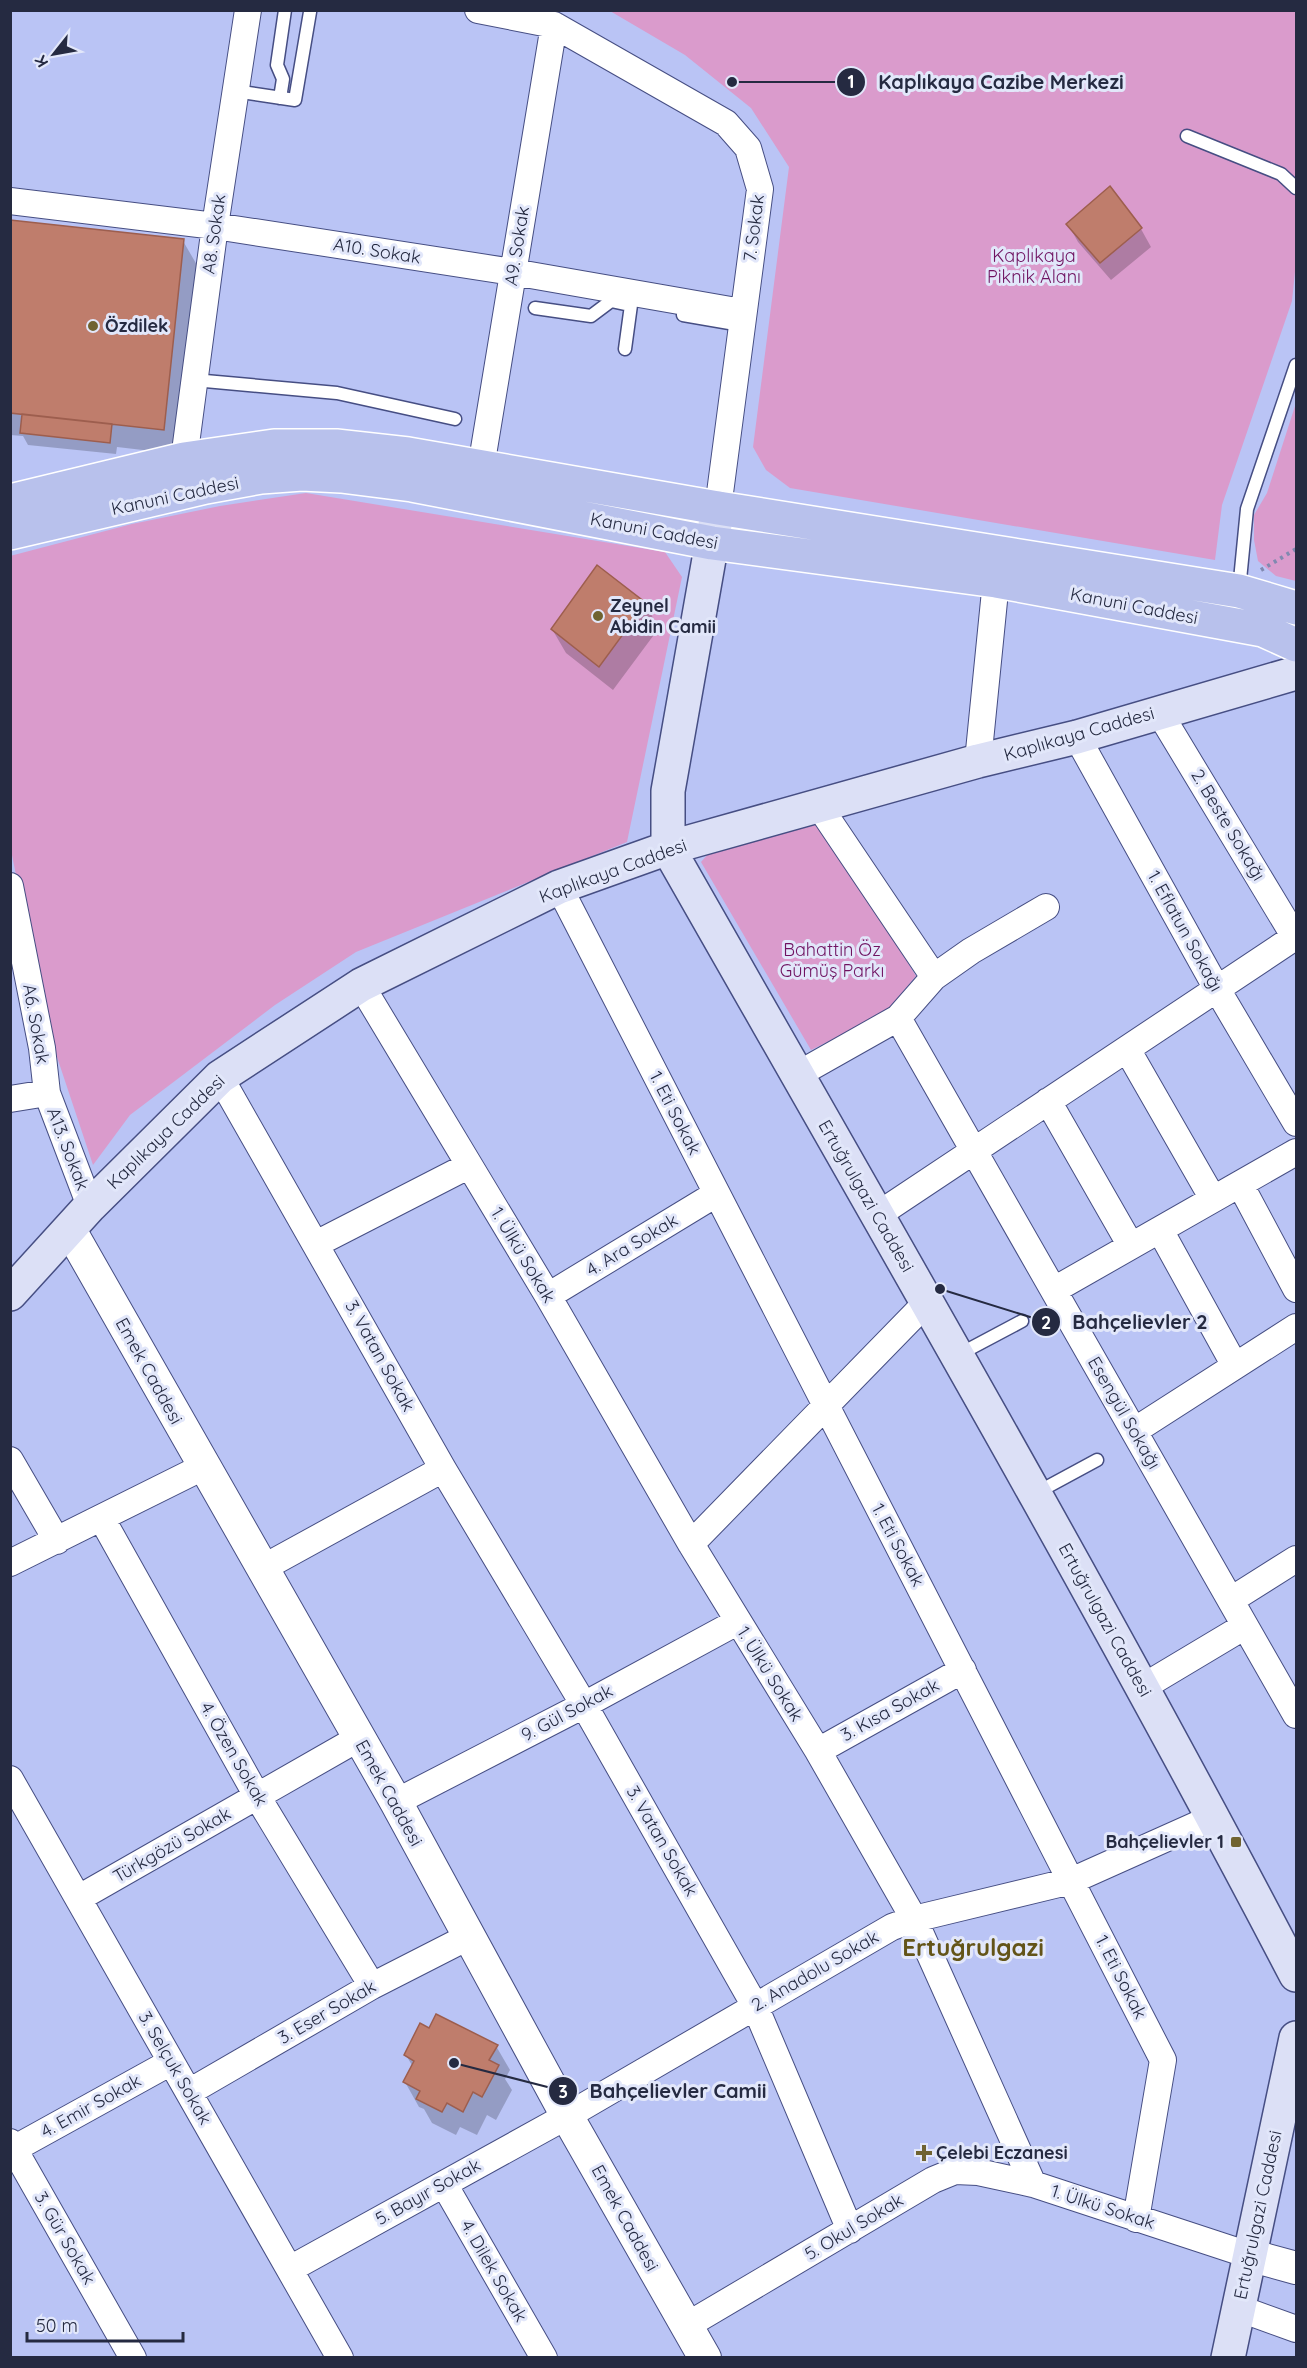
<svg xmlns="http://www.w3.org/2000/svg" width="1307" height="2368" font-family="Quicksand,sans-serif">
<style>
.green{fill:#da9bcc}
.shadow{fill:#0003}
.building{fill:#bf7d6c;stroke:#9d5e4e;stroke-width:1.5}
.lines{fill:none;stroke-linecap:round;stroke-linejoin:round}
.service-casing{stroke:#464e83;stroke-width:15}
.minor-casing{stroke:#464e83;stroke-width:28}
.tertiary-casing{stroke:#464e83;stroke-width:34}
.secondary-casing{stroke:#464e83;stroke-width:36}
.primary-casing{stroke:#fff;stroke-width:36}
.path{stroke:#8189b0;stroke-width:4;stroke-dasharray:3 4.5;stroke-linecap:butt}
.service{stroke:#fff;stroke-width:12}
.minor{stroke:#fff;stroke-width:26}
.tertiary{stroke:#fff;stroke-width:32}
.secondary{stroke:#dce0f6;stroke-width:33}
.primary{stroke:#b8c1ec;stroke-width:33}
.poi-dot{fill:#706330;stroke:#e2e7fa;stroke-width:2}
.labels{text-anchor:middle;stroke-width:6;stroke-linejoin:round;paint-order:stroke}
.street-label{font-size:18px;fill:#252a41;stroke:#e2e7fa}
.park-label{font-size:18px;fill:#6f1261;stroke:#e2e7fa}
.poi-label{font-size:18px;font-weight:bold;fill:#252a41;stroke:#e2e7fa;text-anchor:start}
.district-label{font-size:24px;font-weight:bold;fill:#635418;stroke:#e2e7fa}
.leader{fill:none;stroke:#252a41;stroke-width:2}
.callout-dot{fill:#252a41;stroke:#e2e7fa;stroke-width:2}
.mark-label{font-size:18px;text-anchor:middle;font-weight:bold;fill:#fff}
.callout-label{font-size:20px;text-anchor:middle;font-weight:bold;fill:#252a41;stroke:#e2e7fa;stroke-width:6;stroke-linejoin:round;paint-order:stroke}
</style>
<rect width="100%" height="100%" fill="#bac4f5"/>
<path class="green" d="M610 11H1296V262L1292 301 1222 505 1215 560 790 488 766 470 753 447 789 167 751 108 685 55Z
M1296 403V581L1276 576 1258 561 1254 540V515L1267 493Z
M306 493 665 552 682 577 627 842 356 952 275 1005 130 1115 93 1165 45 1021 11 850 10 556 132 524 220 506Z
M823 823 916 976 884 1014 811 1050 701 862 709 853Z"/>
<path class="shadow" d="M10 221 183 241 197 265 177 454 117 447 116 454 28 445 23 436 10 435Z
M1068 224 1141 229 1151 247 1111 280 1078 242Z
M645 604 659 628 613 690 566 653 552 629Z
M430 2030 496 2046 510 2070 505 2079 512 2090 496 2120 487 2115 477 2135 460 2127 456 2135 432 2123 424 2109 419 2107 405 2082 413 2067 406 2055Z"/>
<path class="building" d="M1110 186 1142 228 1100 263 1066 224Z
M10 220 184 239 164 430 10 413Z
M22 414 112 424 110 443 20 433Z
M597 565 646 603 599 667 551 629Z
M436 2014 498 2045 489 2060 499 2065 482 2097 473 2092 463 2112 447 2103 442 2112 416 2099 420 2091 403 2082 414 2061 404 2055 420 2023 429 2028Z"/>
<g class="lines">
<g class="service-casing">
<path id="service" d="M235 91 295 100 310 12
M280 98 283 79 277 65 285 10
M1187 136 1281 174 1296 188
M535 308 591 316 611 301 625 304
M683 315 741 325
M625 349 631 305
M194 380 337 393 455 419
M1239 590 1247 509 1296 365
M958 1355 1022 1321
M1036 1493 1097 1460"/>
</g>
<g class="minor-casing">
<path id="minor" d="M478 10 554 25 726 123 748 148 760 189 718 508
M10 201 215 226 513 272 742 312
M184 459 215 226 248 10
M481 467 554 25
M1159 712 1296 939
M1077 737 1217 989 1296 1123
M978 761 996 581
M819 806 934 977
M10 886 42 1048 47 1093
M559 887 1163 2060 1136 2219
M361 985 548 1296 691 1544 818 1751 914 1919 1033 2184 1249 2255
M898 1018 1296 1715
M1127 1049 1213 1199
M797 1075 898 1018 934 977 971 951 1046 907
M220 1077 443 1469 584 1705 755 2006 850 2230
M10 1099 47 1093 90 1206
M1048 1101 1131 1246
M1240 1184 1296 1289
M876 1216 1295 937
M1160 1230 1235 1366
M316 1244 468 1166
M1054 1290 1296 1152
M548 1296 716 1194
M1134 1431 1296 1327
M10 1460 57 1541
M102 1519 257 1796 372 1986
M691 1544 927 1302
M10 1563 203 1467
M261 1569 443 1469
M1231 1600 1296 1559
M1143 1687 1245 1626
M818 1751 963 1670
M10 1779 340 2358
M396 1802 584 1705 737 1622
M79 1898 359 1738
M189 2092 372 1986 468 1937
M10 2142 133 2358
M10 2151 171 2062
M444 2184 544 2358
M290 2269 567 2116 892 1927 914 1919 1071 1881 1214 1817
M1238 2308 1296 2329
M686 2326 933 2180 955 2171 978 2172 1033 2184"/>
</g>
<g class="tertiary-casing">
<path id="tertiary" d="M70 1230 396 1802 567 2116 705 2358
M1249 2255 1296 2268"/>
</g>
<g class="secondary-casing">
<path id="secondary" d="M718 508 668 791V848C881 1222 1097 1594 1296 1975
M10 1294 90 1206 220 1077 361 985 559 887 668 848 978 761 1077 737 1296 673
M1228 2358 1296 2038"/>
</g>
<g class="primary-casing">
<path id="primary" d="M10 501 184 459 274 446H336L408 454 718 508 1239 591 1296 608
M10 533 206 487 261 477 302 474 341 476 412 485 712 543 996 581 1263 630 1296 645"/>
</g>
<path class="path" d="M1261 570 1296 549"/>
<use href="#service" class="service"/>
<use href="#minor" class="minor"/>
<use href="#tertiary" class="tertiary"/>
<use href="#secondary" class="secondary"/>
<use href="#primary" class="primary"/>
</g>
<g class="poi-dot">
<circle cx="93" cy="326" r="6"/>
<circle cx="598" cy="616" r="6"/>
<rect x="1230" y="1836" width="12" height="12" rx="3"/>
<path d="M921 2144h6v6h6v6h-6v6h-6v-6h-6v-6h6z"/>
</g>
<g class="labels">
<g class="street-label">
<text transform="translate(754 228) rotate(-83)" y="6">7. Sokak</text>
<text transform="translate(214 234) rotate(-82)" y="6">A8. Sokak</text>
<text transform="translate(517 246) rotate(-81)" y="6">A9. Sokak</text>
<text transform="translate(377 251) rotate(9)" y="6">A10. Sokak</text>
<text transform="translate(175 496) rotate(-12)" y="6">Kanuni Caddesi</text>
<text transform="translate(654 531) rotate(11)" y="6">Kanuni Caddesi</text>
<text transform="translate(1134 606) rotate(11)" y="6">Kanuni Caddesi</text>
<text transform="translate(1079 734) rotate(-16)" y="6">Kaplıkaya Caddesi</text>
<text transform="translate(1228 825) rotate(59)" y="6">2. Beste Sokağı</text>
<text transform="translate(613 871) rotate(-20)" y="6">Kaplıkaya Caddesi</text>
<text transform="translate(1185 931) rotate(61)" y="6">1. Eflatun Sokağı</text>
<text transform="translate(36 1024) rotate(80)" y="6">A6. Sokak</text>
<text transform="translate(675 1113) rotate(63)" y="6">1. Eti Sokak</text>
<text transform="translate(166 1132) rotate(-44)" y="6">Kaplıkaya Caddesi</text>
<text transform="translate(68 1149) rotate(69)" y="6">A13. Sokak</text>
<text transform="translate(866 1196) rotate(60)" y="6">Ertuğrulgazi Caddesi</text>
<text transform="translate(632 1245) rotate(-31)" y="6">4. Ara Sokak</text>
<text transform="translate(523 1255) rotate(59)" y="6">1. Ülkü Sokak</text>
<text transform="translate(380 1356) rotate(61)" y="6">3. Vatan Sokak</text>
<text transform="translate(149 1371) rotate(61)" y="6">Emek Caddesi</text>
<text transform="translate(1124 1413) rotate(60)" y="6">Esengül Sokağı</text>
<text transform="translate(898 1545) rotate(62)" y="6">1. Eti Sokak</text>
<text transform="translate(1105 1620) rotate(61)" y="6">Ertuğrulgazi Caddesi</text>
<text transform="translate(770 1674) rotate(58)" y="6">1. Ülkü Sokak</text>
<text transform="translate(890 1710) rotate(-29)" y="6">3. Kısa Sokak</text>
<text transform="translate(567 1713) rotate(-28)" y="6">9. Gül Sokak</text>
<text transform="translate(234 1754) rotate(60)" y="6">4. Özen Sokak</text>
<text transform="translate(389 1793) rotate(61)" y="6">Emek Caddesi</text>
<text transform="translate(662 1841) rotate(60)" y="6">3. Vatan Sokak</text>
<text transform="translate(172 1845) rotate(-30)" y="6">Türkgözü Sokak</text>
<text transform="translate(815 1971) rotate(-30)" y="6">2. Anadolu Sokak</text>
<text transform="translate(1121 1977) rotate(63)" y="6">1. Eti Sokak</text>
<text transform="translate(327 2012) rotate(-30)" y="6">3. Eser Sokak</text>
<text transform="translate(175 2068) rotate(60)" y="6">3. Selçuk Sokak</text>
<text transform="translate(91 2106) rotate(-29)" y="6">4. Emir Sokak</text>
<text transform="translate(428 2192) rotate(-29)" y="6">5. Bayır Sokak</text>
<text transform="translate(1103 2207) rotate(18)" y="6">1. Ülkü Sokak</text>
<text transform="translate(1258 2215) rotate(-78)" y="6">Ertuğrulgazi Caddesi</text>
<text transform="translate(625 2218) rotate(61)" y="6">Emek Caddesi</text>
<text transform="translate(854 2227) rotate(-31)" y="6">5. Okul Sokak</text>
<text transform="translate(65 2238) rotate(60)" y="6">3. Gür Sokak</text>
<text transform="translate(494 2271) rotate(60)" y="6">4. Dilek Sokak</text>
</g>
<g class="park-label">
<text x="1034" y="262">Kaplıkaya<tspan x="1034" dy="21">Piknik Alanı</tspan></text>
<text x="832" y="956">Bahattin Öz<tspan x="832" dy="21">Gümüş Parkı</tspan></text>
</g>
<g class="poi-label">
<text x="105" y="332">Özdilek</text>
<text x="610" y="612">Zeynel<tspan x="610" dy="21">Abidin Camii</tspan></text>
<text x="1224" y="1848" text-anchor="end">Bahçelievler 1</text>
<text x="936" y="2159">Çelebi Eczanesi</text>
</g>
<g class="district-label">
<text x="973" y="1956">Ertuğrulgazi</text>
</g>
</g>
<path class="leader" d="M732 82L851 82M940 1289L1046 1322M454 2063L563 2091"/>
<g class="callout-dot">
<circle cx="732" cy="82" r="6"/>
<circle cx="940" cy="1289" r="6"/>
<circle cx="454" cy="2063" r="6"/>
<circle cx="851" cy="82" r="15"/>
<circle cx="1046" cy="1322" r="15"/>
<circle cx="563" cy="2091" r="15"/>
</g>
<g class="mark-label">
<text x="851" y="88">1</text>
<text x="1046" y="1329">2</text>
<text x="563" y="2098">3</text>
</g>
<g class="callout-label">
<text x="1001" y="89">Kaplıkaya Cazibe Merkezi</text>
<text x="1140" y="1329">Bahçelievler 2</text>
<text x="678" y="2098">Bahçelievler Camii</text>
</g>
<rect width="1307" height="2368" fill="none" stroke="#252a41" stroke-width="24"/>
<g transform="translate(54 54) rotate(239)" stroke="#e2e7fa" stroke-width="4.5" paint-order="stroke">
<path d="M0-4.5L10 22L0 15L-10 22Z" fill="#252a41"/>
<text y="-9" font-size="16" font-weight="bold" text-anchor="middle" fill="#252a41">K</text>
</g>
<path d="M27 2332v9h156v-9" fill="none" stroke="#252a41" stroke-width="3"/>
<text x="36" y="2332" font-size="18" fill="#252a41" stroke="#e2e7fa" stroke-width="4.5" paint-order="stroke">50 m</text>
</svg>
